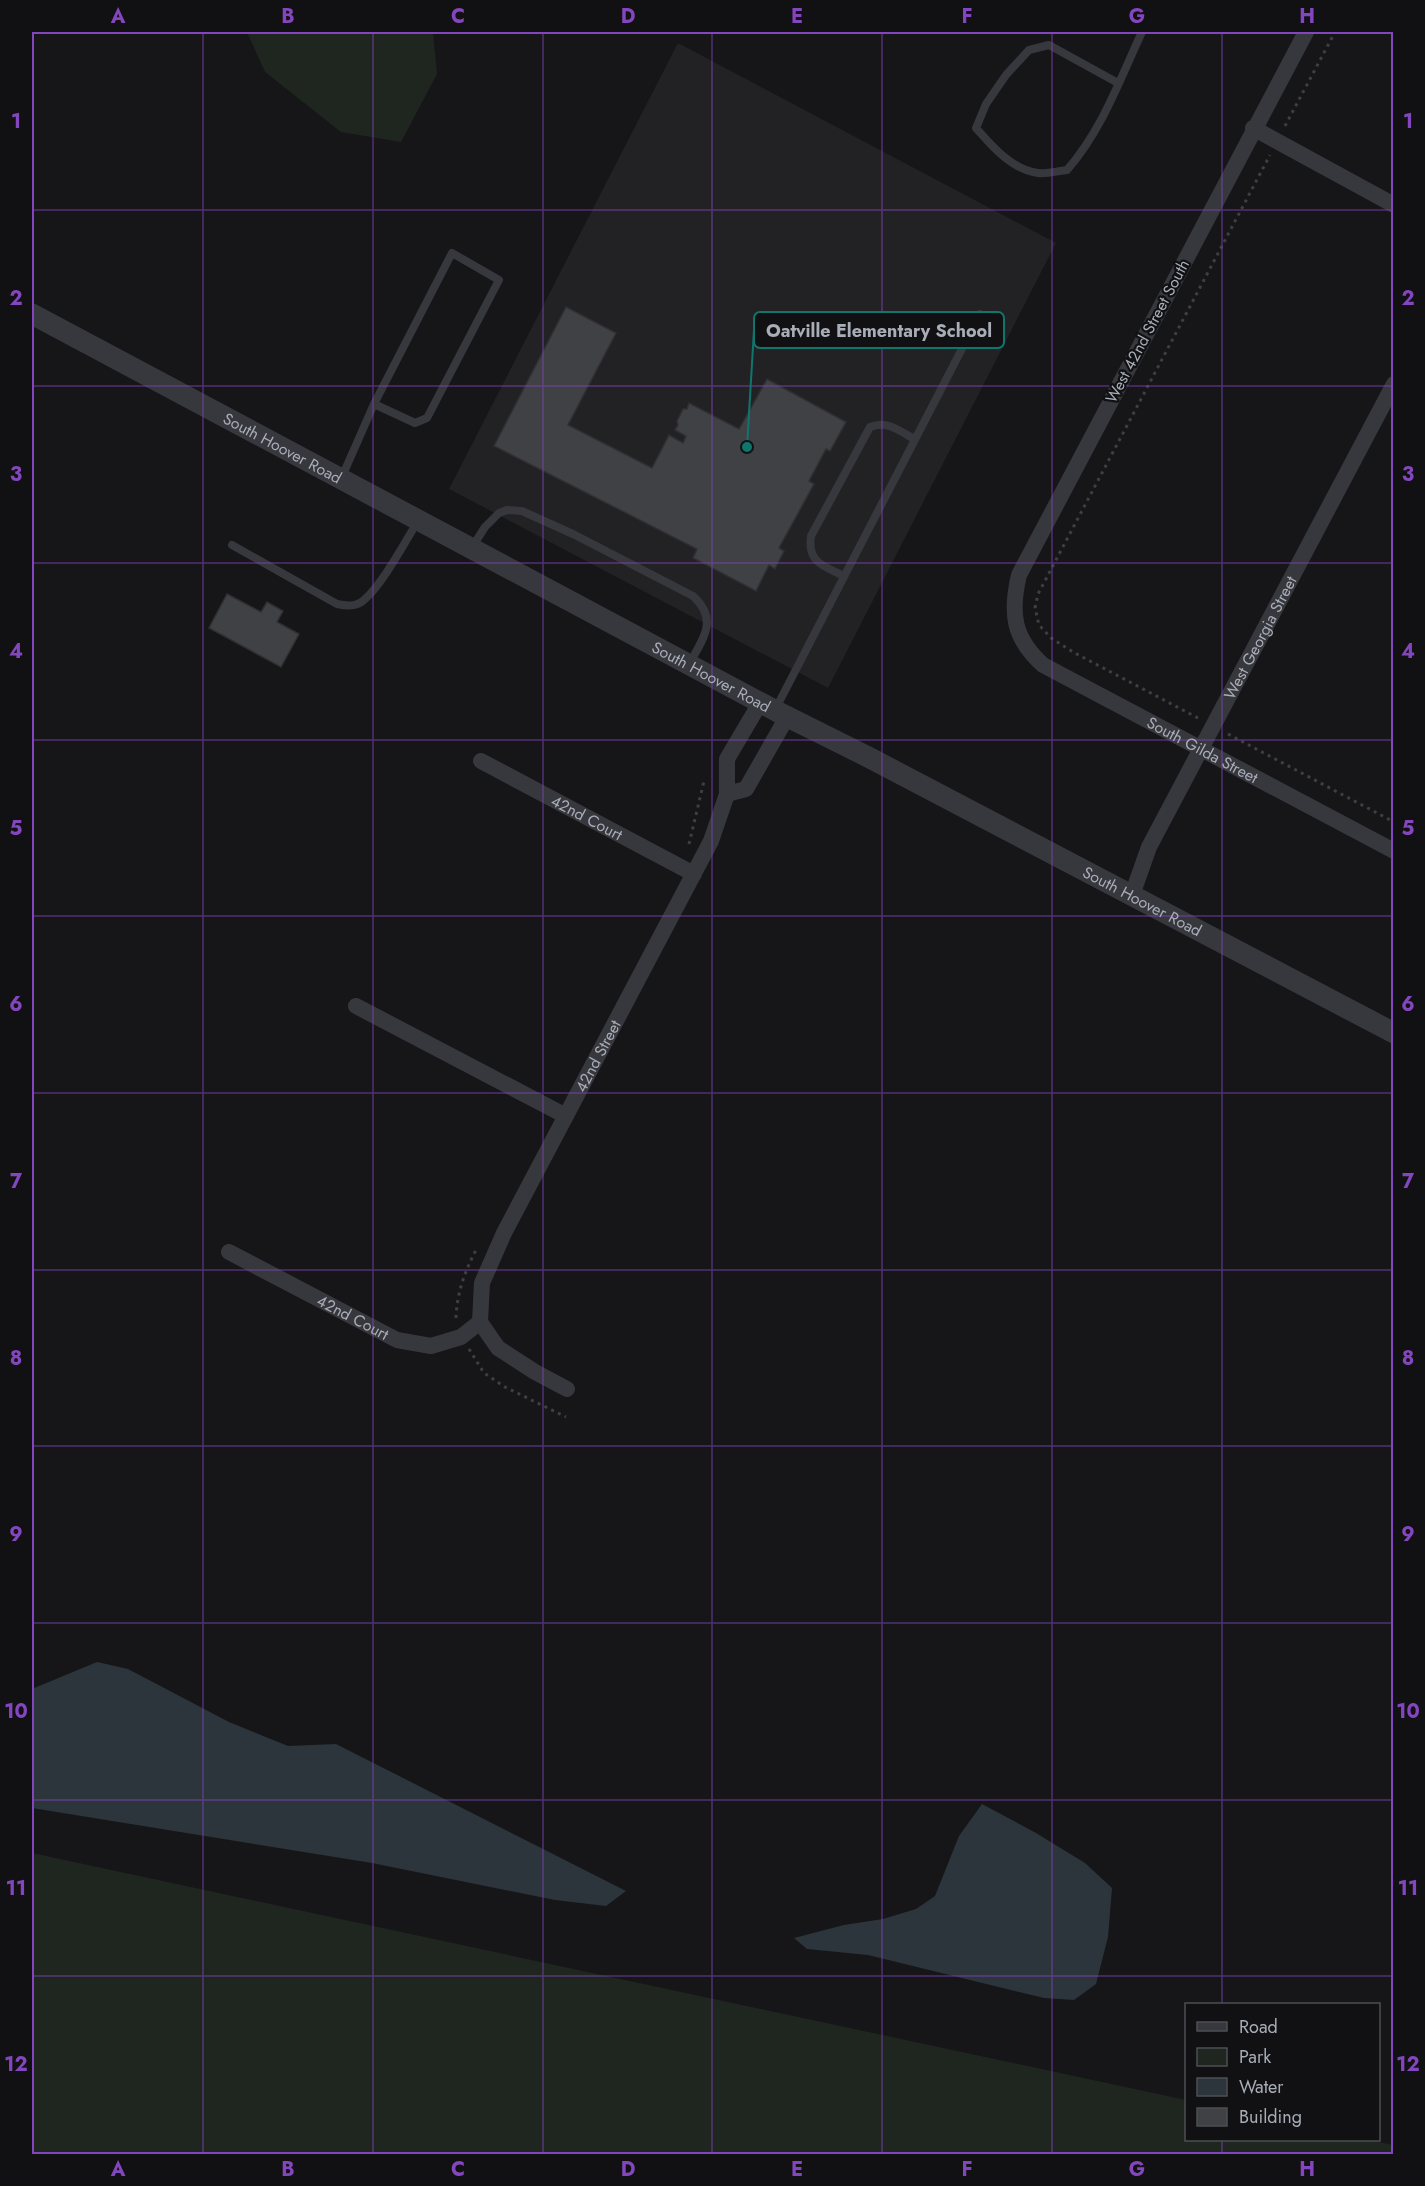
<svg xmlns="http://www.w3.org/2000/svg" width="1425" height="2186" font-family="Jost,sans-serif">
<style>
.built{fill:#222225}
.green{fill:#1e261f}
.water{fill:#2c353c}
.building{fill:#404145;stroke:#303034;stroke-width:1.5}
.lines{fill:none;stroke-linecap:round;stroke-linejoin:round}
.path{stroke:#3d3f44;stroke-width:3;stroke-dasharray:3 4.5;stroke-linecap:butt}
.service{stroke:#37383d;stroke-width:8}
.minor{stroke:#37383d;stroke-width:16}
.tertiary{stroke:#37383d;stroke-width:21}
.grid{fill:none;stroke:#8446be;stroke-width:1.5;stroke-opacity:0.55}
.labels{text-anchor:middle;stroke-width:4.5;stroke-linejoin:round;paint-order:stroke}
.street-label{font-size:16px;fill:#a8adb8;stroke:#111113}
.leader{fill:none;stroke:#0f766e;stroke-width:2}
.callout-dot{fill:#0f766e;stroke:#111113;stroke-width:2}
.callout{fill:#111113;stroke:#0f766e;stroke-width:2}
.callout-label{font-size:18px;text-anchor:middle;font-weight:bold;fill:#a8adb8}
.neatline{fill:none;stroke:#8446be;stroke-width:2}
.grid-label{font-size:20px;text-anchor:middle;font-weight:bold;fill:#8446be}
</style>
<rect width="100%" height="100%" fill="#161618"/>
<path class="built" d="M678 43 1056 243 828 688 449 489Z"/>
<path class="green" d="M247 32H433L437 74 401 142 341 132 265 72Z
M32 1853 1186 2100V2140H1368L1393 2145V2154H32Z"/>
<path class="water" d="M97 1662 128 1669 229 1722 288 1746 336 1744 626 1891 606 1906 555 1900 372 1863 32 1808V1689Z
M982 1804 1036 1833 1085 1863 1112 1888 1108 1937 1096 1984 1074 2000 1044 1998 868 1955 807 1949 794 1938 844 1925 883 1919 916 1909 935 1896 959 1836Z"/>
<path class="building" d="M566 307 616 333 568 425 652 468 669 435 683 443 686 436 675 430 678 425 677 421 683 409H687L689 403 739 429 767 379 846 422 830 451 826 449 809 481 814 484 779 548 784 551 775 569 769 565 756 591 693 558 697 549 494 446Z
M227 594 261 612 267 602 283 611 277 622 299 634 281 667 209 628Z"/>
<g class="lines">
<path class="path" d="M1285 126 1335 32
M1198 718 1073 652 1051 638 1039 625 1035 608 1038 594 1270 155
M1228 734 1394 822
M689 844 704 781
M456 1318C457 1292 465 1271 477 1248
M469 1349 484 1373 505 1387 566 1417"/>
<path class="service" d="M1118 83 1049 45 1029 50 1006 75 986 104 976 128C992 146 1012 170 1038 173 1047 174 1058 171 1067 170 1102 130 1120 79 1142 32
M341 479 374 404 452 253 499 280 427 418 415 423 374 404
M232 545 337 604C347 606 356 607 364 600 382 585 405 542 418 521
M471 549 485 527 499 513 507 510 522 511 573 534 693 596C719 620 703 639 689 664
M844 576C824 566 807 563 811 536L870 427C887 420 900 431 914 439
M775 710 980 314"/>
<g class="minor">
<path id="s1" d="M1306 32 1019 575C1010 613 1013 638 1043 665L1394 851"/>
<path d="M1253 128 1394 205"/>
<path d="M760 703 727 759V794L746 789 787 717"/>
<path id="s2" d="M481 761 694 874"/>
<path id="s3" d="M1132 895 1149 847 1394 384"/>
<path d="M356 1006 566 1116"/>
<path id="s4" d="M229 1252 397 1340 431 1346 461 1337 480 1322"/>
<path id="s5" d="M480 1322 482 1283 504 1233 711 841 727 794"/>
<path d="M480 1322 498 1348 535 1372 567 1389"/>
</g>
<path class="tertiary" id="s6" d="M32 314 778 712 872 759 1394 1033"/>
</g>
<path class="grid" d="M203 32V2154M373 32V2154M543 32V2154M712 32V2154M882 32V2154M1052 32V2154M1222 32V2004M32 210H1394M32 386H1394M32 563H1394M32 740H1394M32 916H1394M32 1093H1394M32 1270H1394M32 1446H1394M32 1623H1394M32 1800H1394M32 1976H1394M1222 2140V2154"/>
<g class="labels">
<g class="street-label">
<text transform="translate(1147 331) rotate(-62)" y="6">West 42nd Street South</text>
<text dy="6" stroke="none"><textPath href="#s6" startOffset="284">South Hoover Road</textPath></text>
<text dy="6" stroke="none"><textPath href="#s3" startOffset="288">West Georgia Street</textPath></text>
<text dy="6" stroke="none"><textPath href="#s6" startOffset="770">South Hoover Road</textPath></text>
<text dy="6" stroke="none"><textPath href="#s1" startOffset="894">South Gilda Street</textPath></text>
<text dy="6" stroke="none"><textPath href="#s2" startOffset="120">42nd Court</textPath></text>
<text dy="6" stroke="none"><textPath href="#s6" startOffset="1256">South Hoover Road</textPath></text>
<text dy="6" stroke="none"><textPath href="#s5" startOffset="294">42nd Street</textPath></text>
<text dy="6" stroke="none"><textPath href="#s4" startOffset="140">42nd Court</textPath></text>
</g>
</g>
<path class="leader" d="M747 447L754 330"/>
<circle class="callout-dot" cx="747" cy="447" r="6"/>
<rect class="callout" x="754" y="312" width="250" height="36" rx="6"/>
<g class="callout-label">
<text x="879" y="337">Oatville Elementary School</text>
</g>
<rect width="1425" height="2186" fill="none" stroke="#111113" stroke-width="66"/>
<rect x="1185" y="2003" width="195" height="138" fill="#111113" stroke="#4d4f55" stroke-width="1.5"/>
<rect x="1197" y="2022" width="30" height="9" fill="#37383d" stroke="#4d4f55" stroke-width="1.5"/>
<text x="1239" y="2033" font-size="18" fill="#a8adb8">Road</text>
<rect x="1197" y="2048" width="30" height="18" fill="#1e261f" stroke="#4d4f55" stroke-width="1.5"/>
<text x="1239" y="2063" font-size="18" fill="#a8adb8">Park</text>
<rect x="1197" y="2078" width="30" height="18" fill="#2c353c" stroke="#4d4f55" stroke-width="1.5"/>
<text x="1239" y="2093" font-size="18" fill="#a8adb8">Water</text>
<rect x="1197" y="2108" width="30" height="18" fill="#404145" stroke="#4d4f55" stroke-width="1.5"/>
<text x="1239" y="2123" font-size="18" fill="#a8adb8">Building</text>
<rect x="33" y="33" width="1359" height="2120" class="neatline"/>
<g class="grid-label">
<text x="118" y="23">A</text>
<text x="288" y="23">B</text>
<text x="458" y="23">C</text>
<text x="628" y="23">D</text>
<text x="797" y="23">E</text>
<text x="967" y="23">F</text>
<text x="1137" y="23">G</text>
<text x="1307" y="23">H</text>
<text x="16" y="128">1</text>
<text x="1408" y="128">1</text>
<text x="16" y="305">2</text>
<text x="1408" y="305">2</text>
<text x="16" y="481">3</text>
<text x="1408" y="481">3</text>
<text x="16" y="658">4</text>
<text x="1408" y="658">4</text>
<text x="16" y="835">5</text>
<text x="1408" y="835">5</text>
<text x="16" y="1011">6</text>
<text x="1408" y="1011">6</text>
<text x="16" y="1188">7</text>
<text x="1408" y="1188">7</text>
<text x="16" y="1365">8</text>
<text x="1408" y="1365">8</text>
<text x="16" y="1541">9</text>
<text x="1408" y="1541">9</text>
<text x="16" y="1718">10</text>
<text x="1408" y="1718">10</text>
<text x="16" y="1895">11</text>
<text x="1408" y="1895">11</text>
<text x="16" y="2071">12</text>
<text x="1408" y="2071">12</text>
<text x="118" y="2176">A</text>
<text x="288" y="2176">B</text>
<text x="458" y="2176">C</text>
<text x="628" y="2176">D</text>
<text x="797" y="2176">E</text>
<text x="967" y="2176">F</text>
<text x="1137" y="2176">G</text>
<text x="1307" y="2176">H</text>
</g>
</svg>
